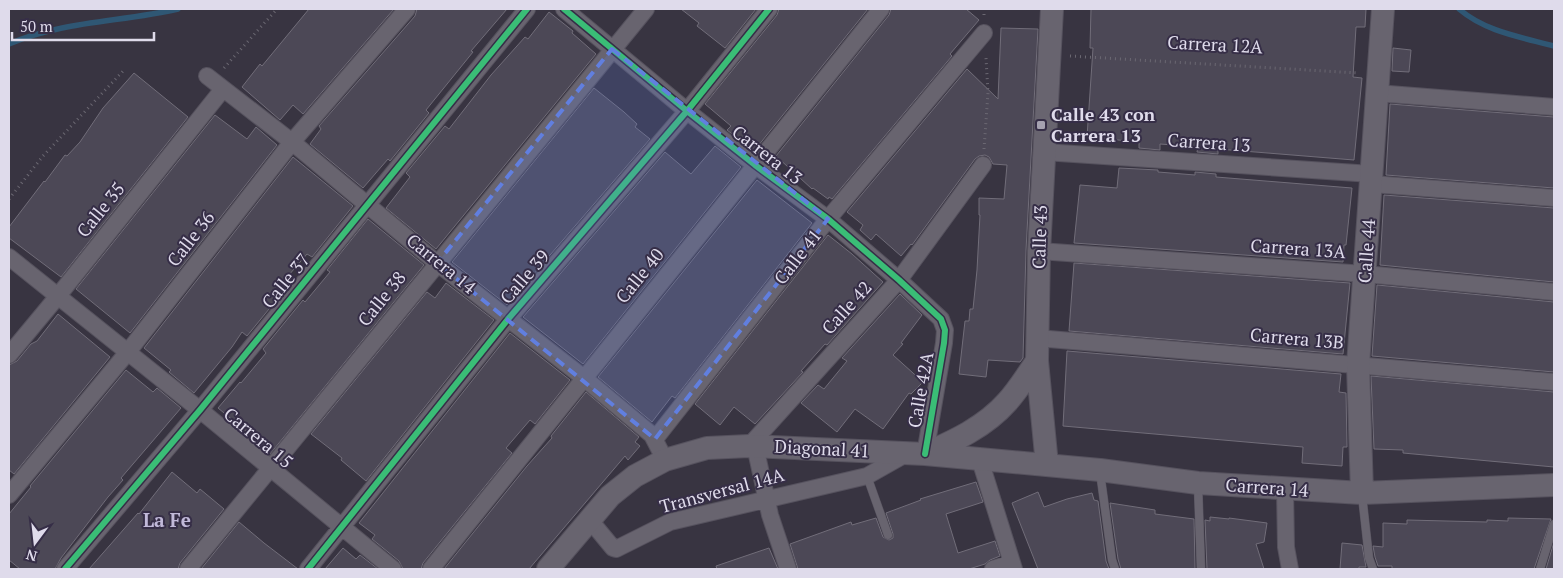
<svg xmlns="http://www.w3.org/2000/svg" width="1563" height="578" font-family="'PT Serif',serif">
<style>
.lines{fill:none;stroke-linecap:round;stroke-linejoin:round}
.stream{stroke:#2f5774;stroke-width:5.5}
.building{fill:#4c4856;stroke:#716d79}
.lane-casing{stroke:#56525e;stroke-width:9}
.street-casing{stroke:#56525e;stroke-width:18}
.secondary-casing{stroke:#56525e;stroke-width:24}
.path{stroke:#6b6872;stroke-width:3;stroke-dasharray:1 4;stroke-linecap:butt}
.lane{stroke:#68646f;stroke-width:8}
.street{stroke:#68646f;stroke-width:16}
.secondary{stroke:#68646f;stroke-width:22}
.cycleway-casing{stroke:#362e47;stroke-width:9}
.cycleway{stroke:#3abd76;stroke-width:6}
.marked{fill:#617fdf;fill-opacity:0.2;stroke:#617fdf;stroke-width:4;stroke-dasharray:10 6;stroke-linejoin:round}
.poi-dot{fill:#a5a1b0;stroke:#362e47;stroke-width:2}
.labels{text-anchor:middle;stroke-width:4;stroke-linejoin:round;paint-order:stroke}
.street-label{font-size:18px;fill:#dfdbeb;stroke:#362e47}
.poi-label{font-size:18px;font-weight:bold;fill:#dfdbeb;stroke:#362e47;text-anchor:start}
.neighbourhood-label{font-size:19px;font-weight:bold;fill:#c1b9d9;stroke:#362e47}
</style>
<rect width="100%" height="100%" fill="#383441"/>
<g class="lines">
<path class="stream" d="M1459 9C1486 32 1521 37 1554 46
M9 44C62 21 122 22 178 9"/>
</g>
<path class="building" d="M309 9H394L303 114 293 105 280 120 242 87 260 64 262 66Z
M417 9H507L471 51 473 52 426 110 429 113 390 161 388 159 363 188 310 144 321 129 319 126 415 16Z
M681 9H756L725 48 697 26 699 23Z
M779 9H868L754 151 727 130 731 126 705 104 777 15Z
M891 9H966L979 20 950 54 952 56 832 199 829 197 828 199 813 188 812 189 776 156 889 15Z
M1091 9H1366L1365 27H1356L1353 77 1362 78 1354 160 1218 149V154L1197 152 1198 147 1160 144V150L1139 148V142L1087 137 1093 48H1090Z
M549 12 573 31 572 33 596 54 436 249 386 208 410 177 406 173 445 126 449 129 491 75 525 37 528 39Z
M1001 28 1038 29 1026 250 1023 358 1020 362 988 360 986 377 959 374 965 321H969L970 309H973L977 270 980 215H979V198L1004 199 1007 165 993 164 989 157 985 155 979 156 975 159 912 245 911 244 901 256 876 234 871 240 860 230 863 225 847 212 967 69 998 99Z
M1393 48 1411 50 1409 72 1392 71Z
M134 73 188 117 61 277 9 238V227L44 181 45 182 65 155 67 156 80 142 103 108Z
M594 88 624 112 637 124 635 127 650 139 507 305 452 262Z
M1390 104 1554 117V188L1386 175Z
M215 115 247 139 256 127 277 145 130 333 76 289Z
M715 146 741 167 583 364 523 317 665 152 691 174Z
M293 157 353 206 312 257 307 254 282 283 287 287 247 336 242 332 232 347 194 393 169 372 171 370 144 348Z
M1119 168 1158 170V172L1195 175V172L1216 174V177L1352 188 1346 245H1344L1343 262 1074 243 1080 185 1117 188Z
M757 180 812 223 675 398 672 396 652 422 598 377Z
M1384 195 1554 208V282L1380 265Z
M368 219 424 265 270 454 257 442 258 441 218 408 240 382 241 383 266 353 263 349 303 300 305 302 330 272 327 270Z
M828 235 852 254 883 282 827 345 825 344 801 371 803 372 755 424 734 407 720 425 695 404Z
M1074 263 1350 283 1343 354 1069 331Z
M446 283 494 320 366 481 341 460 342 458 311 434 427 292 435 298Z
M1377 285 1554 302V372L1372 356Z
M900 294 922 315 901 343 903 344 893 355 923 382 911 394 909 393 883 429 855 409 837 432 801 403 818 385 824 389 847 361 842 358Z
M58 314 110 357 14 474 9 470V365L17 361 31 344 37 341Z
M510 333 570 380 535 424 530 420 506 448 512 453 423 563 421 569H403L399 561 372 539 375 535 359 523Z
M1067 351 1341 374 1339 392 1346 393 1347 447H1343L1342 466 1302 463 1303 447 1063 426Z
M126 370 153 392 157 388 181 408 121 478 123 480 108 497 61 558 55 569H20L9 560V514L31 487 30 486Z
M1371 376 1554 392V467L1403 453V450L1374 449Z
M586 392 639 437 635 442 640 446 628 460 625 456 529 569H444L527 466 552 438 551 436Z
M172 472 197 493 200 489 224 509 180 563 178 569H89L138 513 139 514Z
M976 482 983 502 946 514 958 553 995 541 1000 556 990 560 985 564 969 569H798L790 544 851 522 852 525 876 518 883 537 889 540 893 538V534L886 513 921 500 920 499Z
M1038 492 1044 507 1067 499 1092 493 1094 500 1098 501 1106 561 1109 569H1038L1012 503Z
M1110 503 1155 510V514L1194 519 1195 569H1121L1118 559Z
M1210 517 1229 519V518L1267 523 1264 542 1256 544 1264 569H1207L1205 520 1210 521Z
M1508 518 1551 519 1534 569H1392V566H1378L1375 557 1373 546 1383 547V523L1407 524V520L1487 522V520L1508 521Z
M239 522 264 543 298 569H201Z
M1554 542V569H1546Z
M1342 543 1362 545 1366 567H1359V569H1340Z
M343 548 356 559 360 555 378 569H325Z
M769 548 778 569H717L716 566Z"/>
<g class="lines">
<g class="lane-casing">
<path id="lane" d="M1100 472 1112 560 1115 569
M867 476 888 535
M1198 485 1201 569
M1362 495 1369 558 1373 569
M1540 569 1554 524"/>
</g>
<g class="street-casing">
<path id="street" d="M564 9 687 111 755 165 828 219 899 280 941 319 945 330 944 343 925 454
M207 76 292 142 437 263 584 378 652 435 665 460
M1376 93 1554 107
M1044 152 1372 174
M1372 184 1554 198
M1039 251 1365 274 1554 292
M9 257 200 410 393 569
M1037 338 1554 382
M9 355 58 296 223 89
M655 439 828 219 984 33
M749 446 899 280 983 165
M755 446 770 515 788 569
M980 460 1014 569
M1285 490 1286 547 1290 569
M9 495 127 353 292 142 407 9
M589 519 613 548 616 549 670 522 867 476 906 454
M65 569 200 410 527 9
M188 569 646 9
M308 569 509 318 687 111 769 9
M431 569 881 9
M993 569 1012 563"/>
</g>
<g class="secondary-casing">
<path id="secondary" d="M925 454C954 441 985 427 1007 402 1018 390 1027 375 1037 361
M1047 465 1037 361 1039 251 1052 9
M1362 493 1358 365 1383 9
M548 569 610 496 635 476 665 460 707 448 749 446 925 454 1100 470 1198 483 1362 493 1554 485"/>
</g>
<path class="path" d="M984 9V17
M1070 56 1358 73
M224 68 277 9
M984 149 988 93 986 58
M9 199 43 156 125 69"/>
<use href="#lane" class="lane"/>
<use href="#street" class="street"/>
<use href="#secondary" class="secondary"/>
<g class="cycleway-casing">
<path id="cycleway" d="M564 9 687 111 755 165 828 219 899 280 941 319 945 330 944 343 925 454
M65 569 200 410 527 9
M308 569 509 318 687 111 769 9"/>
</g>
<use href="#cycleway" class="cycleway"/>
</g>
<path class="marked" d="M612 49 828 219 655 439 437 263Z"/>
<rect class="poi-dot" x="1036" y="120" width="10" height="10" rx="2.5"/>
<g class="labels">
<g class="street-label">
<text transform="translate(1215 45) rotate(3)" y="6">Carrera 12A</text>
<text transform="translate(1209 143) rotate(4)" y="6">Carrera 13</text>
<text transform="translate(767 155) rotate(38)" y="6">Carrera 13</text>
<text transform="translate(101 210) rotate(-51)" y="6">Calle 35</text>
<text transform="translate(1040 237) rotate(-88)" y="6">Calle 43</text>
<text transform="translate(191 239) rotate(-52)" y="6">Calle 36</text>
<text transform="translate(1298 249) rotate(4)" y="6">Carrera 13A</text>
<text transform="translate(1367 251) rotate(-86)" y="6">Calle 44</text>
<text transform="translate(798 257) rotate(-52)" y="6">Calle 41</text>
<text transform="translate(441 264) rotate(39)" y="6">Carrera 14</text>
<text transform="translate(640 276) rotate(-51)" y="6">Calle 40</text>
<text transform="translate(525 277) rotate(-49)" y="6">Calle 39</text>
<text transform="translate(286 281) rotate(-51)" y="6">Calle 37</text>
<text transform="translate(382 299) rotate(-51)" y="6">Calle 38</text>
<text transform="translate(847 308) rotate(-48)" y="6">Calle 42</text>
<text transform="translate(1297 339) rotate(5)" y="6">Carrera 13B</text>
<text transform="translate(921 390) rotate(-80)" y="6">Calle 42A</text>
<text transform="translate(258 438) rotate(40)" y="6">Carrera 15</text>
<text transform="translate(822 449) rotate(3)" y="6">Diagonal 41</text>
<text transform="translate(1267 488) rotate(4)" y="6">Carrera 14</text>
<text transform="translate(722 491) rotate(-15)" y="6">Transversal 14A</text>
</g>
<g class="poi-label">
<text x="1051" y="121">Calle 43 con<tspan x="1051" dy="21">Carrera 13</tspan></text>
</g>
<g class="neighbourhood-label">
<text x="167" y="527">La Fe</text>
</g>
</g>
<rect width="1563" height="578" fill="none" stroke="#dfdbeb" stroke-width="20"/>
<g transform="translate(35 543) rotate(195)" stroke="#362e47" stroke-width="4" paint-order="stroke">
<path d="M0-4L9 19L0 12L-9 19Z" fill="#dfdbeb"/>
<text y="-8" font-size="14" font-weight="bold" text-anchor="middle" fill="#dfdbeb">N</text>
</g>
<path d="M12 32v8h142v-8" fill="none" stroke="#dfdbeb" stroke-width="2.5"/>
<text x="20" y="32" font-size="15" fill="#dfdbeb" stroke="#362e47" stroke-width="4" paint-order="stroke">50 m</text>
</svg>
